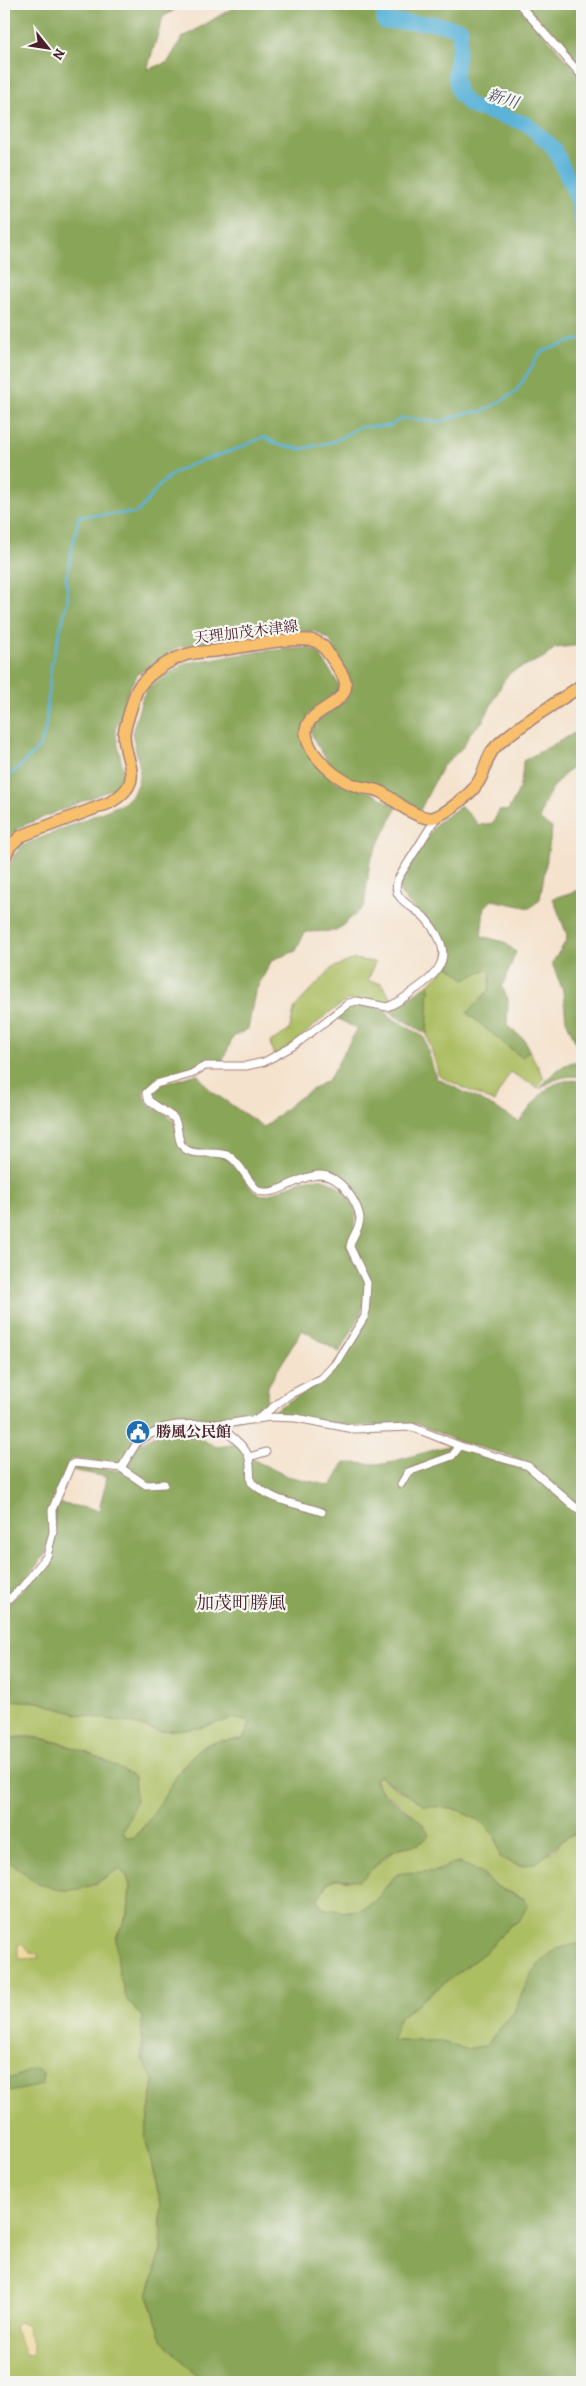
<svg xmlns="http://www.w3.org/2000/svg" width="586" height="2386" font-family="Alegreya,'Noto Serif JP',serif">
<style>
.green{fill:#acbe62;stroke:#7b6e46}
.forest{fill:#89a558;stroke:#6a6242}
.sand{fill:#eeda9e;stroke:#9c7c64}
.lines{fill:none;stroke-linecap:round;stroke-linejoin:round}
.stream{stroke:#5bb3d8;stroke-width:2.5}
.river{stroke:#5bb3d8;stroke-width:15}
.minor-casing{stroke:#a0807c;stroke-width:9}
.primary-casing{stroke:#a0807c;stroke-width:14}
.minor{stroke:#fff;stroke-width:7}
.primary{stroke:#f8bf6c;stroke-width:11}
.labels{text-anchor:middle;stroke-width:4.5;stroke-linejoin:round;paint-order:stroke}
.street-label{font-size:15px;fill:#4a1f2b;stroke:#f6f6f2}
.poi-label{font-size:15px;font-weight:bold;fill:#4a1f2b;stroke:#f6f6f2;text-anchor:start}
.water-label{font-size:16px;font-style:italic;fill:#505368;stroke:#f6f6f2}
.quarter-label{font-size:18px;fill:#4a1f2b;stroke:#f6f6f2}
</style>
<rect width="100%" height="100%" fill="#f6f6f2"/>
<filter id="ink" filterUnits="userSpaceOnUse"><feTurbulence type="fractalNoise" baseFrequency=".02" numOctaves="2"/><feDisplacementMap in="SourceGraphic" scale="10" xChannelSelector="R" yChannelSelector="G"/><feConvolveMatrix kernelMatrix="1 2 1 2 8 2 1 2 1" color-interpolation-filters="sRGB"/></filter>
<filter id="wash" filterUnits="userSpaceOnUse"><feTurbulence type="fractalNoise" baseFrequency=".0096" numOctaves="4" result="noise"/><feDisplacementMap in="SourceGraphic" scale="20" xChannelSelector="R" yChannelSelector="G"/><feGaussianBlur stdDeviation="1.12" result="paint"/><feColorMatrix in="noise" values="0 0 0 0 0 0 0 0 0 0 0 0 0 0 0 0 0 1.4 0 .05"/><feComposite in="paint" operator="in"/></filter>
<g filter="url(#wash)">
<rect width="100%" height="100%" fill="#f5e2cc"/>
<path class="green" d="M354 959 375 962 368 981 381 983 393 1002 387 1005 348 1000 330 1012 294 1043 274 1056 270 1042 289 1031 295 1007 332 968Z
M445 963 465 979 487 969 491 973 489 990 468 1013 522 1057 529 1050 544 1078 538 1088 510 1072 494 1102 439 1076 427 1034 429 984 443 970Z
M5 1699 39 1702 76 1714 126 1722 159 1731 199 1728 233 1718 251 1722 243 1739 210 1743 182 1767 154 1815 133 1838 126 1837 123 1832 132 1812 108 1762C77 1749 39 1729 4 1740Z
M379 1776 399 1791 434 1807 459 1810 481 1822 496 1837C496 1853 506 1864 523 1866L552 1852 562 1841 571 1835 582 1832V1943L556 1949 533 1970 514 2012 485 2046 464 2049 439 2041H390L400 2017 488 1950 508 1927 520 1920 524 1898 499 1888 483 1874 459 1863 445 1866 436 1871 397 1874 390 1881 377 1900 363 1909 341 1912 323 1908 318 1900 327 1883 335 1879 350 1881 363 1877 395 1849 419 1844 414 1815 379 1789 375 1779Z
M4 1859 14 1864 39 1883 92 1886 119 1869 127 1876 130 1887 128 1913 116 1938 127 2000 142 2017V2059L154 2081 145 2137 161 2204V2251L148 2295 162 2339 202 2382H4Z"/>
<path class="forest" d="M4 4H184L163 17 147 70 168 62 182 38 229 10 235 4H517L582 77V645L555 648 545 657 511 672 504 680 483 721 470 733 463 747 442 767 420 810 342 774 329 763 317 745 311 733 314 723 346 699 350 689 349 677 330 640 315 631 263 634 179 647 138 674 128 690 121 716 115 730 123 770 121 781 117 787 22 826 4 840Z
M524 4H582V71C571 60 563 49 554 37 544 25 533 16 524 4Z
M308 648 318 652 341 688 308 715 309 749 320 769 337 782 372 793 397 807 370 861 364 907 336 931 305 932 296 951 272 960 255 992 248 1029 233 1037 222 1063C207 1062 154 1080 143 1091 142 1107 162 1110 171 1118 177 1124 179 1140 182 1148 195 1151 215 1151 227 1158 241 1166 245 1188 260 1194 265 1196 269 1194 274 1192 301 1181 320 1168 344 1192 362 1211 355 1229 349 1252 353 1263 363 1271 365 1283 368 1310 352 1331 339 1352L302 1330 268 1386 266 1407C218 1442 155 1390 119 1464L73 1459 68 1462 45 1555 20 1586 4 1601V877L15 854 22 846 124 803 133 794 138 782 140 769 132 733 143 696 150 686 185 663 264 651Z
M582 729V762C562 772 542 797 540 820L552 828 540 899 530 908 492 900 484 908 481 936 504 942 516 952 502 987 508 999 507 1026 524 1039 529 1050 522 1058 467 1013 489 990 491 973 487 969 465 979 445 963 446 951 443 940 402 896 399 888 401 879 437 823 461 806 479 825 493 823 499 810 507 811C518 797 523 779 523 761Z
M580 890 582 891V1077C566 1074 553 1079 540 1089 549 1076 561 1064 577 1061L581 1055 566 1020 563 991 552 963 566 941 567 935 553 898Z
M429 984 427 1034 394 1015 390 1009Z
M357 1003 386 1010 392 1018 424 1037 436 1078 492 1106 519 1122C538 1099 548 1076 582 1081V1509L529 1463 501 1453 461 1443 418 1424 354 1426 268 1414 324 1380 367 1317 371 1289 368 1276 353 1251 354 1242 360 1230 354 1196 347 1186 338 1179 314 1173 302 1175 268 1189 258 1188 237 1160 194 1150 186 1145 179 1121 151 1099 148 1093 157 1086 197 1074 211 1091 264 1127 297 1099 329 1079 357 1029 333 1016 350 1005Z
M177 1428 217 1447 243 1443 254 1460 287 1476 331 1486 344 1463 384 1464 451 1445 526 1468 582 1517V1832C549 1834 546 1884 500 1857L496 1837 481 1822 459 1810 423 1805 379 1776 375 1779C379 1801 419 1811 429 1834 423 1848 407 1844 395 1850 381 1856 372 1872 359 1880L335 1879 327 1883 318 1900 323 1908C352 1915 368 1913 386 1887 389 1883 393 1876 399 1874 410 1871 425 1873 437 1871 450 1869 446 1858 468 1866 480 1871 488 1881 499 1888 509 1894 521 1894 528 1904L520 1920 508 1927 488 1950 400 2017 391 2041H439L464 2049 485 2046 514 2012 533 1970 556 1949 582 1943V2382H202L162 2339 148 2295 161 2251V2204L145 2137 154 2081 142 2059V2017L127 2000 119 1974 116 1938 128 1913 130 1887 127 1876 119 1869C92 1886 71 1899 39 1883 26 1877 17 1865 4 1859V1740C41 1729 103 1757 134 1777L136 1801 123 1832 126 1837 133 1838C161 1815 180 1753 211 1743 221 1740 233 1740 243 1739L251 1722 233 1718 199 1728 159 1731 126 1722 76 1714 39 1702 4 1700V1608C22 1590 50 1567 54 1541 56 1528 53 1515 56 1503L99 1510 107 1477 71 1470 75 1466 123 1471 140 1443 166 1430Z
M35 2069 43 2072V2085L4 2093V2076L11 2078Z"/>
<path class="sand" d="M21 1944 30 1952 39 1954V1958L18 1959V1945Z
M17 2322 26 2325C29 2335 35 2344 32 2355L25 2354 14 2327Z"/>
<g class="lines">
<path class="stream" d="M4 781 38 749 45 732 51 666 68 599 66 579 79 516 136 513C147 504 153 491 164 481 184 462 216 458 241 447 250 444 256 439 265 437L278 445 302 449 335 441 359 427 390 426 402 418 440 422 465 413 482 412 516 392 541 352 576 340H582"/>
<path class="river" d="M383 4 384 22 432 23 461 29 455 76 459 94 470 106 527 124 554 148 577 198 582 222"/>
</g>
</g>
<g filter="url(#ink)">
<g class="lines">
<g class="minor-casing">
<path id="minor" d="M519 4 582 76
M256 1420 289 1395 322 1378 335 1364 365 1316 367 1283 350 1247C351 1237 360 1229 360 1218 359 1209 353 1198 347 1191 316 1151 285 1200 259 1191 247 1182 242 1164 229 1156 215 1148 190 1160 181 1144 177 1136 179 1126 174 1118L149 1101 146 1093 156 1084 191 1074 205 1066H246L264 1062 295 1045 349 1003 357 1001 387 1007C398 1003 407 996 416 989 449 967 451 948 425 918 418 910 405 905 399 896 395 890 396 883 399 877L436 818
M219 1424C227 1435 246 1444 249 1459 251 1466 250 1475 251 1482 275 1503 293 1502 322 1512
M249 1457 266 1452
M121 1468 146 1485 164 1484
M401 1484 408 1472 452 1456 460 1446
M4 1604 22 1587 47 1556 53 1532 52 1510 71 1465 74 1463 121 1468 138 1441 165 1427 177 1425 231 1423 270 1417 296 1418 354 1429 412 1427 460 1446 528 1466 582 1513"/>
</g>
<g class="primary-casing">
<path id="primary" d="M4 859 10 846 21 836 109 803C148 781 124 764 124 734 124 730 135 694 137 690 145 676 166 662 182 656 192 652 204 652 215 651 246 647 278 638 310 640 315 640 319 643 323 646 330 656 339 667 344 678 355 705 304 708 306 733 308 756 339 782 360 787 366 788 373 789 379 791 395 799 410 816 429 818 440 819 471 794 477 784 484 775 485 763 491 753 500 736 563 699 582 685"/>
</g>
<use href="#minor" class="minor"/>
<use href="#primary" class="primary"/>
</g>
</g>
<defs>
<g id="civic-disc" transform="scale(1.25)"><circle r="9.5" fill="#1f6fb2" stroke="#f6f6f2"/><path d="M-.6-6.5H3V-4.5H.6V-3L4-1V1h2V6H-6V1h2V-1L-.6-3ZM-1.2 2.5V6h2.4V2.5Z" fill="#fff"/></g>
</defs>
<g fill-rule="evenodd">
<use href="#civic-disc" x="138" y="1432"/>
</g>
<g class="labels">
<g class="street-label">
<text transform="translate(246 632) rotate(-7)" y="5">天理加茂木津線</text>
</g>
<g class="poi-label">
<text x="156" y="1437">勝風公民館</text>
</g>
<g class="water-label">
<text transform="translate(503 98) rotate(17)" y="6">新川</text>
</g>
<g class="quarter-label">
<text x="241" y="1609">加茂町勝風</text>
</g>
</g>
<rect width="586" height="2386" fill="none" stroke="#f6f6f2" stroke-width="20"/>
<g transform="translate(48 48) rotate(120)" stroke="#f6f6f2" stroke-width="4" paint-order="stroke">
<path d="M0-4L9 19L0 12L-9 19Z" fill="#4a1f2b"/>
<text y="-8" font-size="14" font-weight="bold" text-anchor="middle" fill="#4a1f2b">N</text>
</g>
</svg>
